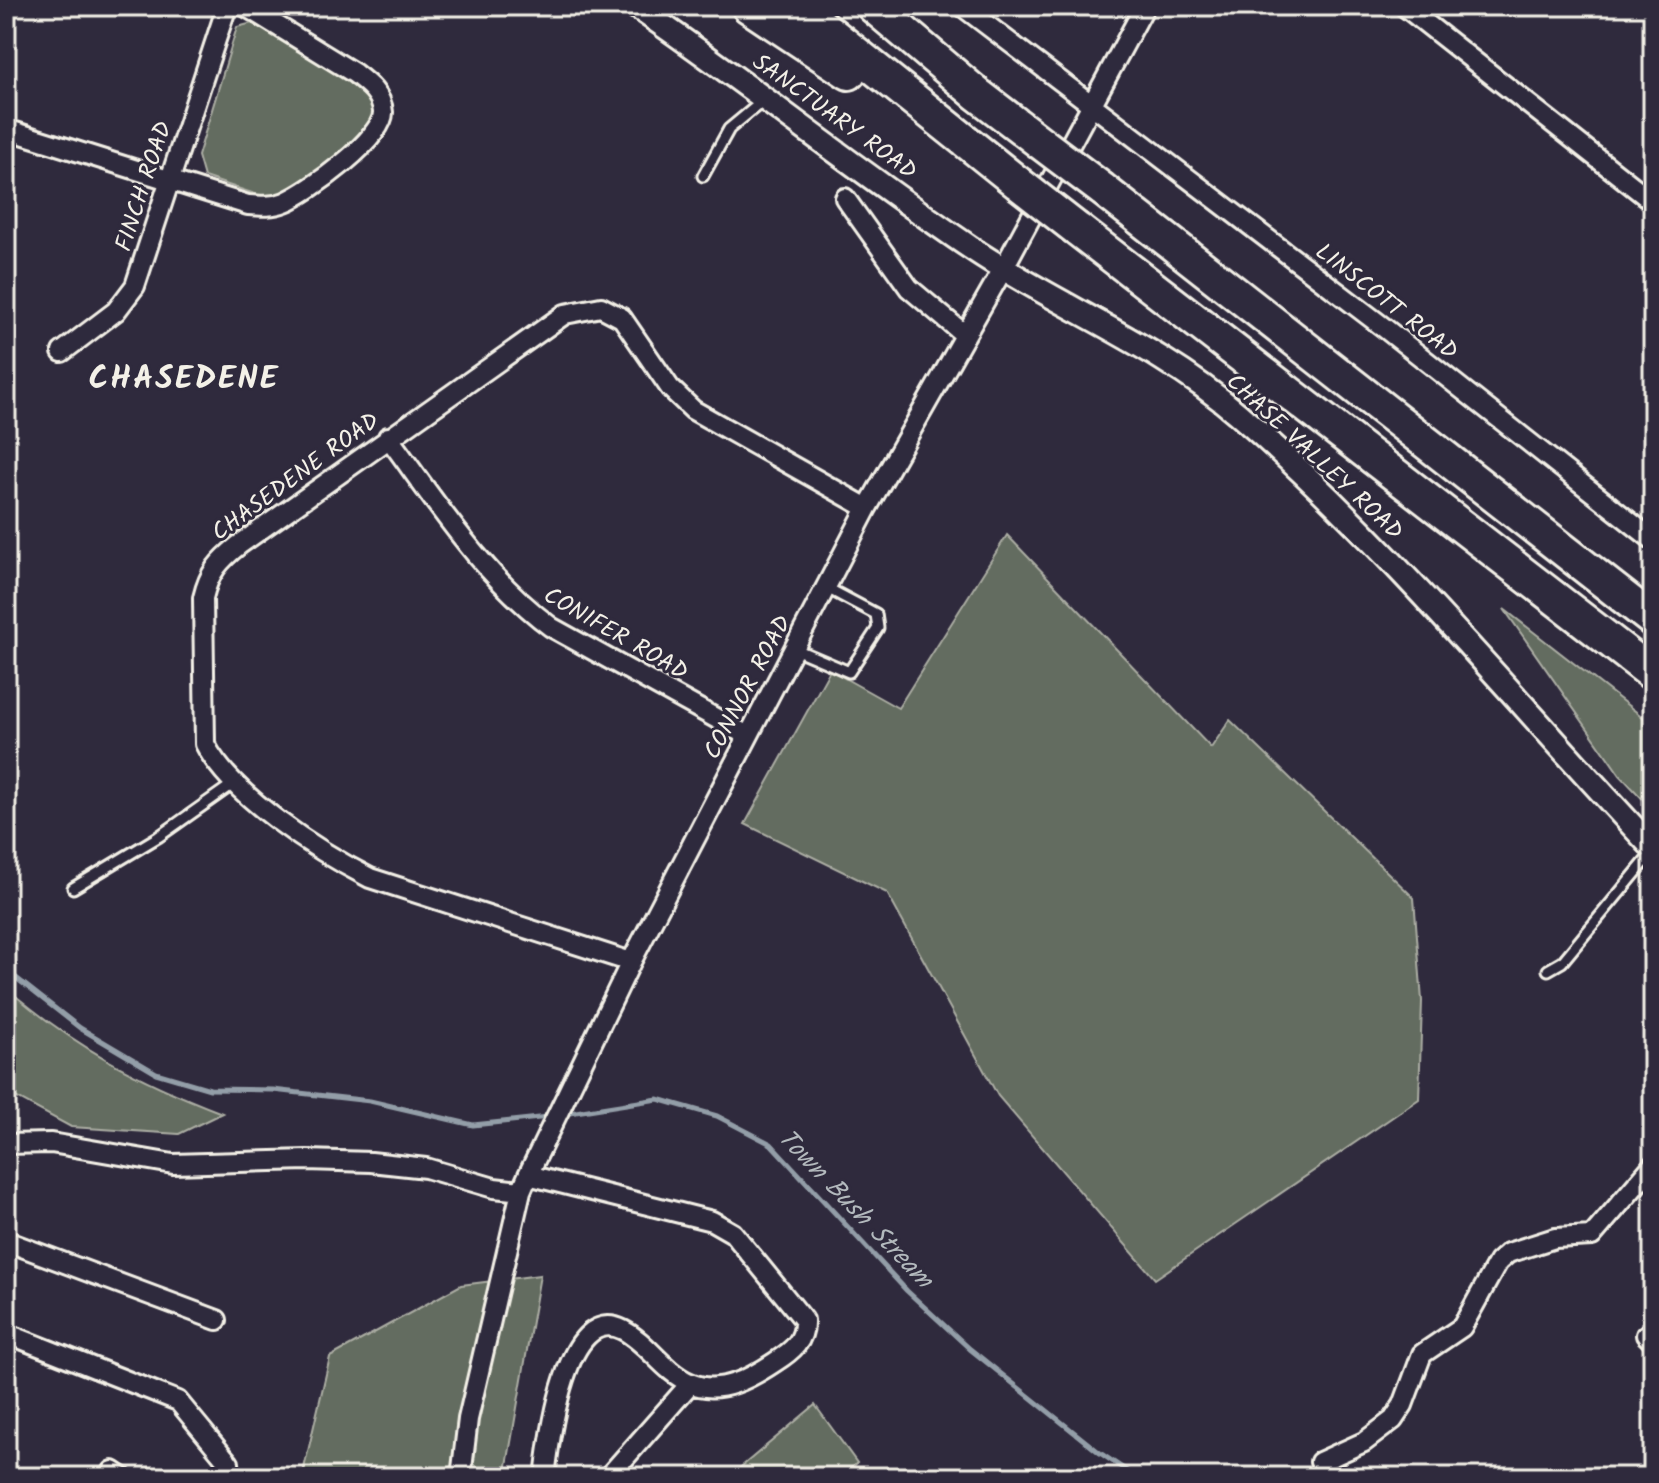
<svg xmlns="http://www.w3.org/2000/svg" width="1659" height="1483" font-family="Kalam,sans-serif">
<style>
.green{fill:#646c60;stroke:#acaea4;stroke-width:2}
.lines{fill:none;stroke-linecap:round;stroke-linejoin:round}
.stream{stroke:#939ea8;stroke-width:5}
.service-casing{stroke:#f4f1e8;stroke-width:15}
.minor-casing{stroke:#f4f1e8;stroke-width:24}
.tertiary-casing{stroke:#f4f1e8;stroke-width:28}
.motorway-casing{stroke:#f4f1e8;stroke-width:38}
.service{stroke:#2f2a3d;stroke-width:9}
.minor{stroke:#2f2a3d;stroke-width:18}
.tertiary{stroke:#2f2a3d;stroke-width:22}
.motorway{stroke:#2f2a3d;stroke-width:32}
.motorway-bridge-casing{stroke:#f4f1e8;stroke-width:38;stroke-linecap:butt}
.motorway-bridge{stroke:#2f2a3d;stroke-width:32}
.labels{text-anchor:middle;stroke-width:6;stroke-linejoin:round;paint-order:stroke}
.street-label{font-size:24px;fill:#f4f1e8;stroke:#2f2a3d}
.water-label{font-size:26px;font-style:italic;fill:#b3b9bd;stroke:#2f2a3d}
.district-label{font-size:32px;font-weight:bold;letter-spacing:2px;fill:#f4f1e8;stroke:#2f2a3d}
</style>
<rect width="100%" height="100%" fill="#2f2a3d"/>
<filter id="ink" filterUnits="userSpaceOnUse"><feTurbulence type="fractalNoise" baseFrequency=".0125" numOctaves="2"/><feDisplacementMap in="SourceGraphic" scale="16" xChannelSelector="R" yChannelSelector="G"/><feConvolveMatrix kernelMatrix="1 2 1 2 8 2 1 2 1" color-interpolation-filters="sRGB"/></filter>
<g filter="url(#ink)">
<path class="green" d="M260 21 377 99 379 123 292 192 273 200 204 177 198 156 237 27Z
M1007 535 1211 748 1230 720 1414 898 1422 1001 1419 1099 1155 1279 998 1096 887 893 745 824 830 670 898 708Z
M1504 609 1653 725V810L1620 775Z
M6 988C77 1048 136 1080 222 1113L179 1134 71 1127 6 1092Z
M540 1275 505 1477H302L330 1357 461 1285Z
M815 1405 857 1463 843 1477H729Z"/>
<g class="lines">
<path class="stream" d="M6 970 80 1028 156 1073 210 1089 273 1090 370 1101 473 1125 549 1117
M563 1114 658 1099 717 1116 771 1144 907 1291 970 1349 1100 1453 1136 1477
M1491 1477C1512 1464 1535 1467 1555 1477"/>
<g class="service-casing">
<path id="service" d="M703 176 729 129 764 100
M795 649 849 672 878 628 876 614 827 588
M73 888 158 837 233 784
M1548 970 1562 962 1653 852"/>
</g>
<g class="minor-casing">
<path id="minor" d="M962 6 1382 326 1653 540
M1404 6 1653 202
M6 129 248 205C261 206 273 207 285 202 309 192 384 138 383 112 382 94 367 83 354 73L245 6
M845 198 909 288 965 335
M62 352 116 311 135 286 227 6
M388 437C438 505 483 576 551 627L748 736
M631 962 370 878C319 852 231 796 205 744L203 598C209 572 219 561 239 545L565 314 601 307 622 318 670 388 693 410 867 508
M6 1144 51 1143 173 1164 307 1160 371 1162 426 1168 494 1188 521 1191
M528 1175 712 1221 733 1233 804 1320C805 1341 792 1351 775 1362 751 1378 720 1396 690 1383 664 1372 648 1343 623 1330 565 1301 549 1443 545 1477
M6 1241 217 1320
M6 1333 178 1401 229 1463 230 1477
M1646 1335 1653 1342
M1320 1462 1364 1442 1393 1420 1403 1405 1422 1354 1462 1327 1498 1262 1508 1253 1555 1238 1592 1236 1653 1165
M113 1471 122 1477
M461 1477 468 1419 521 1191 528 1175 631 962 867 508 1003 269 1145 6
M608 1477 690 1384"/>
</g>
<g class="tertiary-casing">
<path id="tertiary" d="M635 6C749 84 857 171 971 248 1058 307 1158 344 1238 414 1389 545 1516 702 1653 848"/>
</g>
<g class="motorway-casing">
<path id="motorway" d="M748 6 849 73
M797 6 1018 183
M873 6 977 94 1041 143
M1102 189 1653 620
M1077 229 1653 674"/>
</g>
<use href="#service" class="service"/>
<use href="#minor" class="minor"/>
<use href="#tertiary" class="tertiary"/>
<use href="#motorway" class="motorway"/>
<g class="motorway-bridge-casing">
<path id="motorway-bridge" d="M1041 143 1102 189
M1018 183 1077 229"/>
</g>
<use href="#motorway-bridge" class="motorway-bridge"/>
</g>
</g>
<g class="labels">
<g class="street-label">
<text transform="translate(835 116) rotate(36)" y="8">SANCTUARY ROAD</text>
<text transform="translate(143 186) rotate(-72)" y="8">FINCH ROAD</text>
<text transform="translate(1387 301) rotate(38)" y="8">LINSCOTT ROAD</text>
<text transform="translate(1315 456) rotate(43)" y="8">CHASE VALLEY ROAD</text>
<text transform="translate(295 476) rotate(-36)" y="8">CHASEDENE ROAD</text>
<text transform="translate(616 633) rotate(30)" y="8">CONIFER ROAD</text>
<text transform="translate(747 687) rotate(-62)" y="8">CONNOR ROAD</text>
</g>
<g class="water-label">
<text transform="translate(856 1208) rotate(46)" y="9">Town Bush Stream</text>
</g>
<g class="district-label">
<text x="184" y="388">CHASEDENE</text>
</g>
</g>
<rect width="1659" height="1483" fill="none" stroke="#2f2a3d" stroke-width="32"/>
<rect x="16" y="16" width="1627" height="1451" fill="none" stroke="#f4f1e8" stroke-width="3" filter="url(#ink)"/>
</svg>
